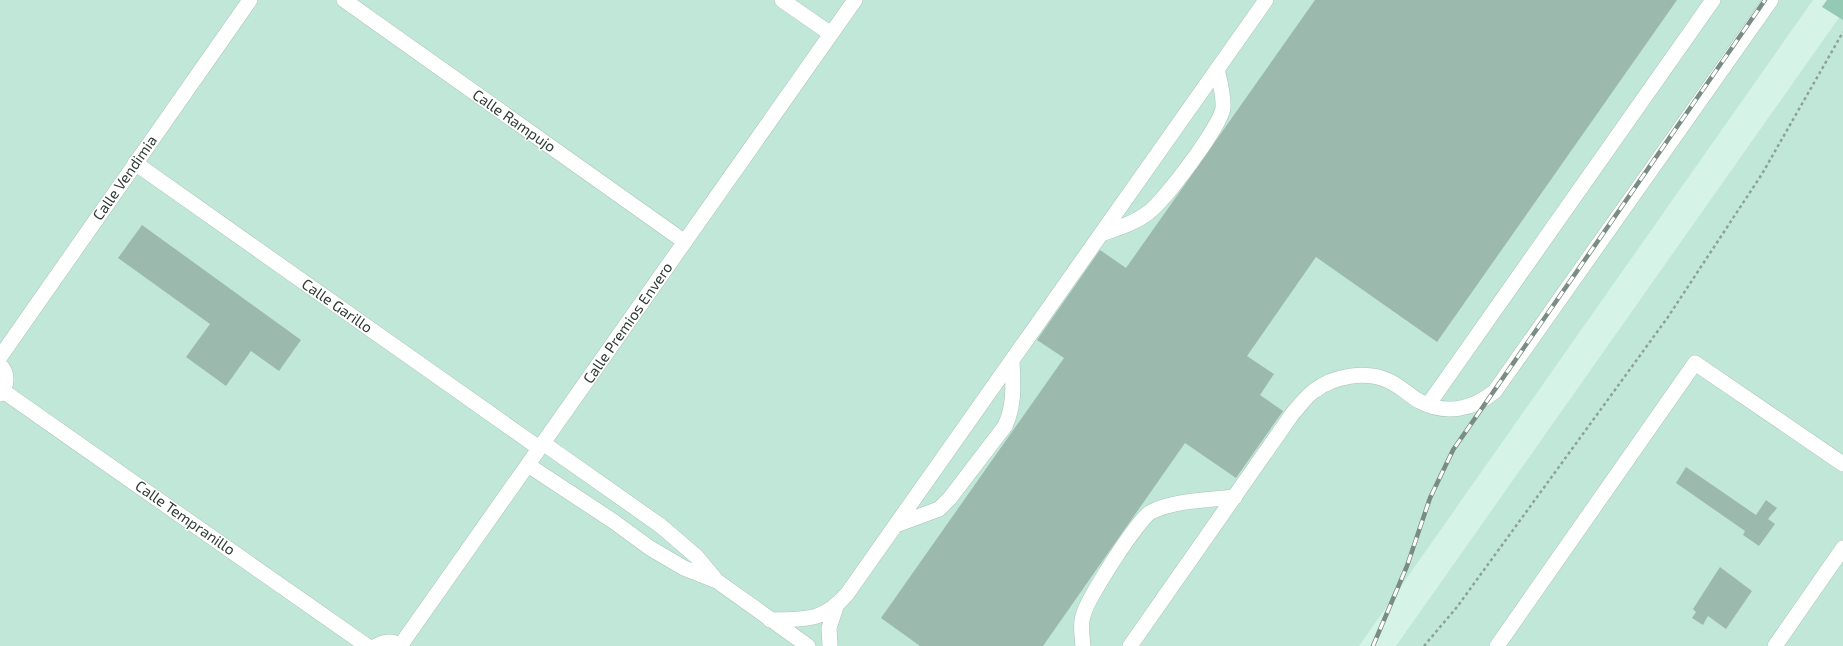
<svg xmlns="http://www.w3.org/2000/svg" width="1843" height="646" font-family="'Exo 2',sans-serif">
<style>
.built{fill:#c1e7d8}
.green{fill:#94c9b4}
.building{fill:#9cb9ad}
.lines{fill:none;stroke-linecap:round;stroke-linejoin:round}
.minor-casing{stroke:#a8c5b9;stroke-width:16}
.path{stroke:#8ca299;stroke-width:2.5;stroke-dasharray:3 3;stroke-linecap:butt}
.minor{stroke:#fff;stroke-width:15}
.rail-casing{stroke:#798d84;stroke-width:4.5}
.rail{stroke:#fff;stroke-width:3;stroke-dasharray:9;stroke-linecap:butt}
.labels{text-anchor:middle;stroke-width:3;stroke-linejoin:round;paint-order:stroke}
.street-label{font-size:15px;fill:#2f3b36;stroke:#fff}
</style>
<rect width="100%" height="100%" fill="#d5f3e6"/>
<path class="built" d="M0 0H1813L1359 646H0Z
M1843 12V646H1396Z"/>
<path class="green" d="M1827 0H1843V20L1822 7Z"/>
<path class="building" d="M1315 0H1677L1437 342 1316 257 1247 356 1274 374 1260 395 1283 411 1236 478 1185 443 1043 646H920L881 618 1064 358 1037 340 1100 250 1126 268Z
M142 225 301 340 279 371 251 351 226 386 186 357 210 324 118 258Z
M1686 467 1756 515 1766 500 1777 508 1768 519 1775 524 1759 546 1743 535 1745 531 1676 483Z
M1720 567 1752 591 1726 629 1708 616 1703 625 1692 618 1696 612 1693 609Z"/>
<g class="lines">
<g class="minor-casing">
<path id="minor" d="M344 0 685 242
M782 0 831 34
M135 163 539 448
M1101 234C1118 228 1135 223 1149 212 1164 201 1221 126 1223 108 1224 96 1220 82 1217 69
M0 357 250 0
M0 365C8 373 8 385 0 394
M3 391 367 646
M1428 405 1713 0
M543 443 661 526 697 557 716 580
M528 465 613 521 650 548 684 568 717 581 808 646
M896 525 939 509 950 498 1005 426C1015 405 1013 383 1012 360
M770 620C805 619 823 622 847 594L1266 0
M376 646C385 641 393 640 401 646
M400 646 855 0
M830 646 829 628 836 607
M1083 646C1082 636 1080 625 1083 616 1087 599 1138 519 1151 512 1174 500 1209 500 1235 497
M1130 646 1293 413C1300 406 1306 396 1314 391 1333 376 1366 370 1389 381 1400 386 1409 395 1419 401 1445 415 1473 410 1495 391L1771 0
M1497 646 1695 363 1843 464
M1775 646 1843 548"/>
</g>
<path class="path" d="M1424 646 1457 607 1668 317 1762 174 1843 32"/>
<use href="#minor" class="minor"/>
<g class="rail-casing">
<path id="rail" d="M1373 646 1407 566 1430 498 1453 450 1765 0"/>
</g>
<use href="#rail" class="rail"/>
</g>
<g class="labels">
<g class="street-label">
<text transform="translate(514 121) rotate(35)" y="5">Calle Rampujo</text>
<text transform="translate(125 178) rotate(-55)" y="5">Calle Vendimia</text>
<text transform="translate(337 306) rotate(35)" y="5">Calle Garillo</text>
<text transform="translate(628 323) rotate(-55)" y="5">Calle Premios Envero</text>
<text transform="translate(185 518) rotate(35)" y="5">Calle Tempranillo</text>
</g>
</g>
</svg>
